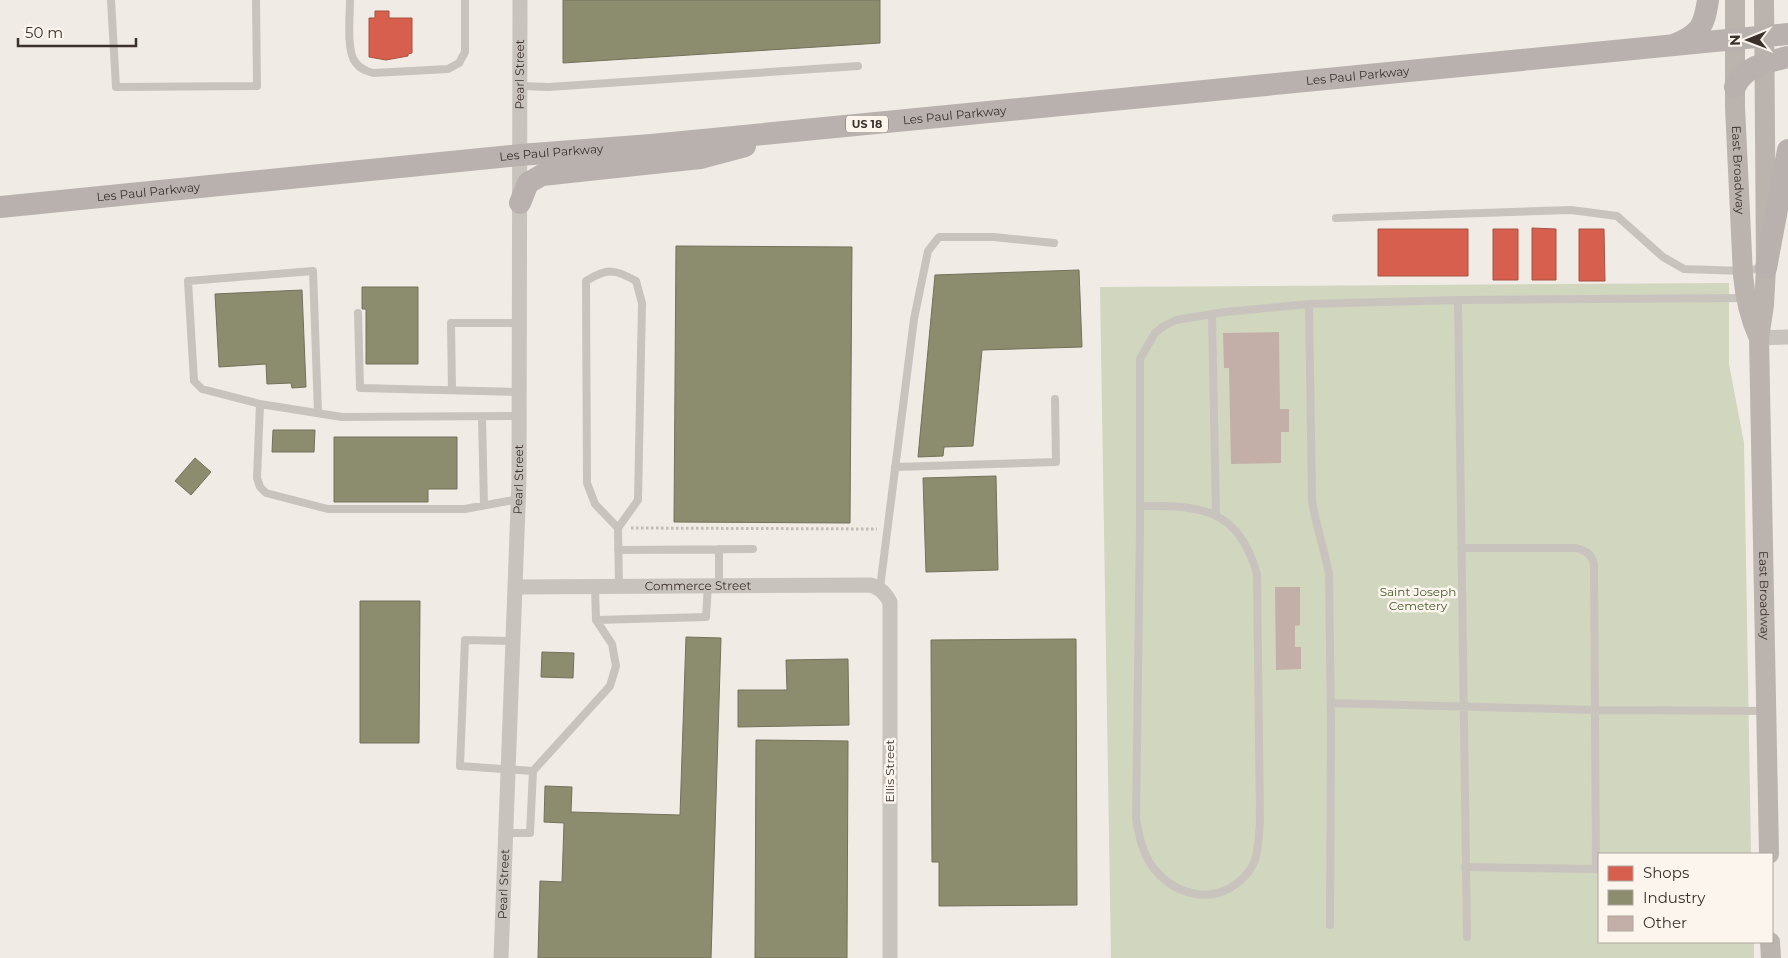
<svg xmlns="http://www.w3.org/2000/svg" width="1788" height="958" font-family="Montserrat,sans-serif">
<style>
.green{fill:#d1d6bf}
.shops{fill:#d6604d;stroke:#a85243}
.industry{fill:#8c8c6e;stroke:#74705a}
.building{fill:#c3afa7}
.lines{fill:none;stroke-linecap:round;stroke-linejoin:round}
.path{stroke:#c2bbb6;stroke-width:3;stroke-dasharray:2.5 2.5;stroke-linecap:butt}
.service{stroke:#c9c3be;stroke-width:8}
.minor{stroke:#c9c3be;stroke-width:15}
.secondary{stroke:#bab3ae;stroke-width:20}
.primary{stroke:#b8b1ad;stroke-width:22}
.labels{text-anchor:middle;stroke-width:5;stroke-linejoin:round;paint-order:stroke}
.shield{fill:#fbf5ee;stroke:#756b66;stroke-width:1}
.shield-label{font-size:11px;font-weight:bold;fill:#3b302b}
.street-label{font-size:12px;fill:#3b302b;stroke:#fbf5ee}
.park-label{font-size:12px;fill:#4a5a2e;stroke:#fbf5ee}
</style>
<rect width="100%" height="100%" fill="#f0ebe5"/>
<path class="green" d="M1729 283V364L1744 443 1751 854H1599V942H1754V958H1111L1100 287Z"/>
<path class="shops" d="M375 11H389V18H412V53L408 54V56L386 60 369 57V18H375Z
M1532 228 1556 229V280H1532Z
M1378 229H1468V276H1378Z
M1493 229H1518V280H1493Z
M1579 229H1604L1605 281H1579Z"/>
<path class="industry" d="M563 0H880V43L563 63Z
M676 246 852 247 850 523 674 522Z
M1079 270 1082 347 982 350 973 446 944 447 943 456 918 457 935 275Z
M362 287H418V364H366V309H362Z
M302 290 306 387 292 388 291 383 267 384 266 364 219 367 215 294Z
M273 430H315L314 452H272Z
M334 437H457V489H428V502H334Z
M195 458 211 472 191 495 175 481Z
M996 476 998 570 926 572 923 478Z
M360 601H420L419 743H360Z
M686 637 721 638 711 958H538L540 881 562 882 564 823 544 822 545 786 572 787 571 812 680 815Z
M1076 639 1077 905 939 906V862H932L931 640Z
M542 652 574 653 573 678 541 677Z
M848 659 849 725 738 727V690H787L786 660Z
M756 740 848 741 847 958H755Z"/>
<path class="building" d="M1279 332 1280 409H1289V432H1281V463L1231 464 1229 368H1224L1223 333Z
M1275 587H1300V625L1295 626V647H1301V669L1276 670Z"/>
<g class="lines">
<path class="path" d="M631 528 877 529"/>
<path class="service" d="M111 0 116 87 257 86 256 0
M350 0C350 15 346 52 356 63 360 69 366 71 373 73L448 69 459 63 465 52V0
M520 86 549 87 858 66
M1336 218 1571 210 1617 216 1663 257 1684 269 1743 271 1764 268
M1458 300 1467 937
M1309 304 1312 501C1316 525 1324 549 1329 573L1331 725 1330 925
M358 313 360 388 519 392
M1212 314 1216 516
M452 390 451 323H519
M260 404 202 389 194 381 188 281 313 271 318 413
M482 417 484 505
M895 467 1056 462 1055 399
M519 499 465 509H328L266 493 260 487 257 478 260 404 342 417 519 416
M1140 506C1201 505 1238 508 1257 574L1260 821C1259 834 1259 847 1255 860 1252 869 1244 878 1236 884 1208 905 1172 893 1152 866 1142 852 1139 835 1136 819L1140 528V359L1155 333 1164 326 1176 320 1225 312 1309 304 1458 300 1745 298
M618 528 638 500 642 303 636 281C615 269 607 268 586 281L587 483 595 504 618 528 619 587
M1461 548H1576C1587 551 1591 554 1594 564L1596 869
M719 549V586
M618 550 753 549
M595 587 596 620 706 617 708 585
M880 588 914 319 928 251 939 237H994L1054 243
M1331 703 1595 710 1765 711
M533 771 610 686 616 666 612 644 596 620
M506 833H530L533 771 460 766 465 640 513 641
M1465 867 1599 869"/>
<g class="minor">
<path d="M1759 338 1788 337"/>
<path id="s1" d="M516 587 871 585C881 589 885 593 890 602V958"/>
<path id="s2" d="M501 958 519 481 520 0"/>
</g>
<g class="secondary">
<path id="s3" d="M1735 0V107L1743 275C1745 297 1749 316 1758 336"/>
<path id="s4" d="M1764 0 1766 268 1764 305 1759 338 1769 854"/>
<path d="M1770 942 1771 958"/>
</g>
<g class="primary">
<path d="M1676 44C1701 33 1704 26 1708 0"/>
<path d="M1735 87C1744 66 1768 62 1788 57"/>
<path d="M520 203 528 183 542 175 700 158 745 146"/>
<path id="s5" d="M0 207 520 155 651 145 1788 34"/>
<path d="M1766 268 1788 150"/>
</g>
</g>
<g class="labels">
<rect class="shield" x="846" y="115.5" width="42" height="17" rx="4"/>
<g class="shield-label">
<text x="867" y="128">US 18</text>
</g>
<g class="street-label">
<text dy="4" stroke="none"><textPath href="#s2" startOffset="884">Pearl Street</textPath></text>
<text dy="4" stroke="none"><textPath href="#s5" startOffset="1364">Les Paul Parkway</textPath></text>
<text dy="4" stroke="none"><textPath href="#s5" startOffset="959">Les Paul Parkway</textPath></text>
<text dy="4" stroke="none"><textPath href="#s5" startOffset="554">Les Paul Parkway</textPath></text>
<text dy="4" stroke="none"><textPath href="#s3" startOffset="170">East Broadway</textPath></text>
<text dy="4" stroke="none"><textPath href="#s5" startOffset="149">Les Paul Parkway</textPath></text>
<text dy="4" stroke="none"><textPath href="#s2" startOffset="479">Pearl Street</textPath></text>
<text dy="4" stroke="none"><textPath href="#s1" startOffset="182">Commerce Street</textPath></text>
<text dy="4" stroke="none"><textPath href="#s4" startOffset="596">East Broadway</textPath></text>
<text transform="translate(890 771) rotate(-90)" y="4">Ellis Street</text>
<text dy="4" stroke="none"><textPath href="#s2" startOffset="74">Pearl Street</textPath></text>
</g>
<g class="park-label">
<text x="1418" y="596">Saint Joseph<tspan x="1418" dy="14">Cemetery</tspan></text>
</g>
</g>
<rect x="1598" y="853" width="175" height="90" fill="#fbf5ee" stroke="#aea6a0"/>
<rect x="1608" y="866" width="25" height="15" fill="#d6604d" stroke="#aea6a0"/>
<text x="1643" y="878" font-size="15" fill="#3b302b">Shops</text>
<rect x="1608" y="890" width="25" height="15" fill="#8c8c6e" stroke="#aea6a0"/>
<text x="1643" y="903" font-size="15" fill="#3b302b">Industry</text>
<rect x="1608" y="916" width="25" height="15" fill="#c3afa7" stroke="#aea6a0"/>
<text x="1643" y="928" font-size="15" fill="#3b302b">Other</text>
<g transform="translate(1748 40) rotate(269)" stroke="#fbf5ee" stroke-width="4" paint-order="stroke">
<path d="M0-4L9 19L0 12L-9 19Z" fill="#3b302b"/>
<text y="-8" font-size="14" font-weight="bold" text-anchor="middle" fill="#3b302b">N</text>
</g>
<path d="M18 38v8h118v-8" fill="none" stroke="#3b302b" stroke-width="2.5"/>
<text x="25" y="38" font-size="15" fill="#3b302b" stroke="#fbf5ee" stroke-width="4" paint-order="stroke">50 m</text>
</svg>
